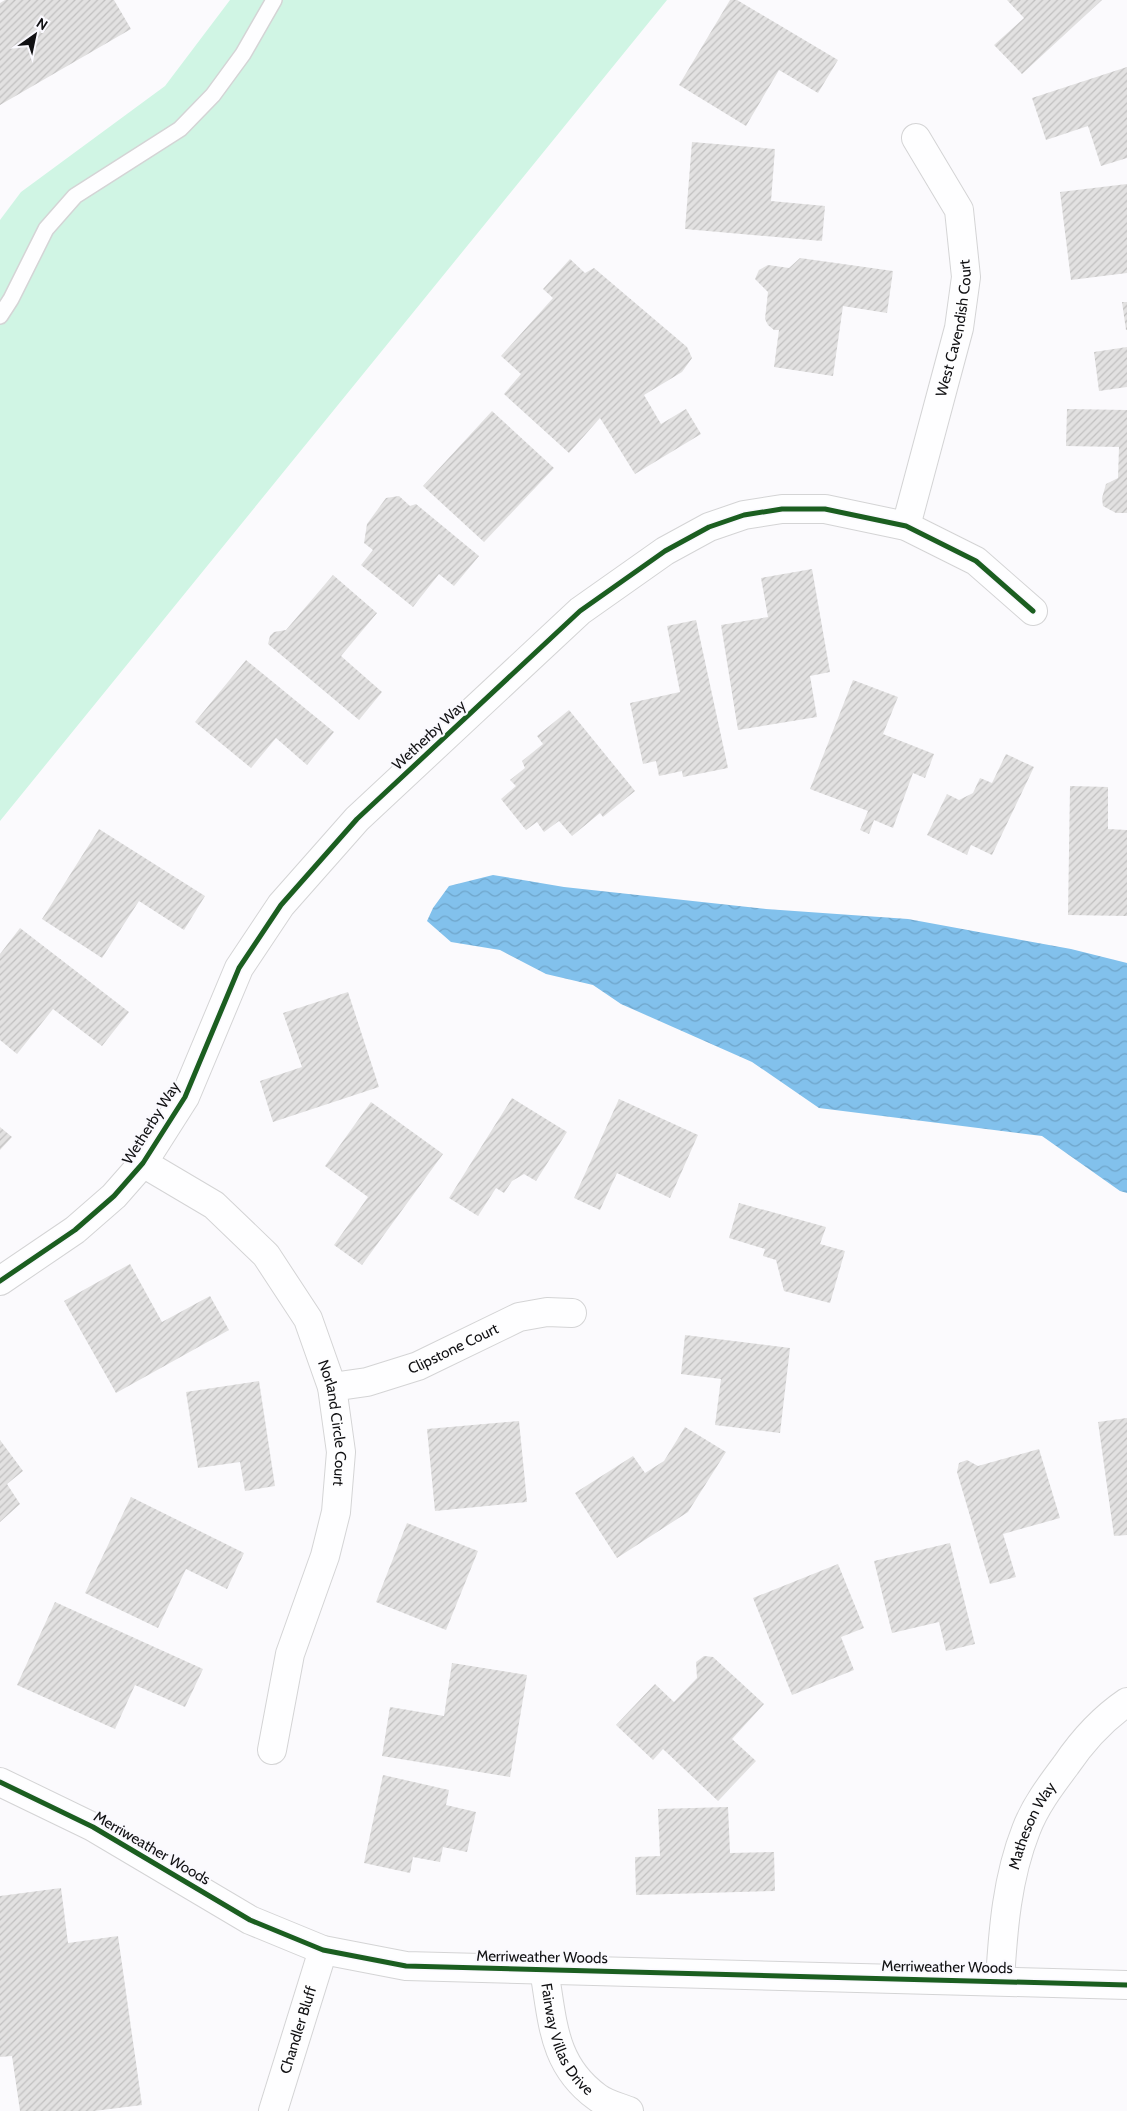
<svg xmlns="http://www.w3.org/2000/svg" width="1127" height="2111" font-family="Cabin,sans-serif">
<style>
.grass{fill:#d0f5e4}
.water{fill:url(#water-waves)}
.building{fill:url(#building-hatch)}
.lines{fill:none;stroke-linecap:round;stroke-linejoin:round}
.service-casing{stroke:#d4d4d5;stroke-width:18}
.minor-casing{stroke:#d4d4d5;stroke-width:30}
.service{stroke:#fefeff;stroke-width:15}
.minor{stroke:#fefeff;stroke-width:28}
.cycleway-casing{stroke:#faf9fe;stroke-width:8}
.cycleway{stroke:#1b5e20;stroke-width:5}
.labels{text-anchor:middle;stroke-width:4.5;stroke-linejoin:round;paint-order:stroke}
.street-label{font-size:15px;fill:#111113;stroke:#faf9fe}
</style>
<defs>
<pattern id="water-waves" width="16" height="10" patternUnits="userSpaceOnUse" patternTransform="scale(1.25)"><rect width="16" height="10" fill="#82c1ec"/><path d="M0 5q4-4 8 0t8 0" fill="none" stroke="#6fa5ca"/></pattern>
<pattern id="building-hatch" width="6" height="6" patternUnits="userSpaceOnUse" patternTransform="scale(1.25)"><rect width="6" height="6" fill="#e2e1e1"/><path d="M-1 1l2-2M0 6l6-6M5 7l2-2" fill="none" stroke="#c1c0c0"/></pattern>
</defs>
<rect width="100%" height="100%" fill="#fbfafd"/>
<path class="grass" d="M230 0H667L0 821V220L21 192 165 86Z"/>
<path class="water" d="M493 875 564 887 766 909 908 919 1071 949 1127 963V1193L1120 1191 1042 1136 819 1108 752 1062 621 1004 593 985 546 974 500 950 451 942 427 921 433 908 449 886Z"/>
<path class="building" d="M5 0H114L131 29 0 105V3Z
M730 0H737L838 60 818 93 779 70 746 126 679 85Z
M1007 0H1102L1022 74 994 45 1024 18Z
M1127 67V158L1101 166 1088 126 1046 140 1032 98Z
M692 142 775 149 771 201 825 206 822 241 685 229Z
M1127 184V273L1071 280 1060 192Z
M800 258 893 271 887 313 843 306 833 376 774 367 779 330H774L768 325 765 319 768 292 755 279 759 270 768 265 789 268Z
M570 259 585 273 594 268 687 347 692 358 682 372 644 395 661 424 686 409 701 434 635 474 600 418 569 453 504 394 521 374 501 356 553 298 543 289Z
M1122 302H1127V330H1126Z
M1127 347V387L1099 391 1094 352Z
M1067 409 1127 410V513H1116L1103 506 1102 498 1106 484 1118 478 1119 447 1066 446Z
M492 411 554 468 484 542 423 486Z
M399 496 410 506 416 504 479 556 454 586 439 574 413 607 361 565 373 550 364 543 367 524 386 498Z
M812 569 830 672 810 676 817 717 738 730 721 625 768 617 761 578Z
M333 575 377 613 341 656 382 692 359 720 268 644 270 636 274 632 286 630Z
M696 620 728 768 683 777 682 771 659 776 656 761 643 764 630 703 680 692 667 626Z
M246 660 334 732 307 765 276 738 251 768 195 722Z
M853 680 898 697 883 734 934 754 925 778 913 773 893 828 874 820 869 834 860 830 868 811 810 789Z
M569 710 635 791 603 817 600 813 572 836 559 821 544 832 537 822 526 830 501 799 516 786 510 780 525 768 522 761 543 744 537 736Z
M1006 754 1034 767 992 855 971 845 967 855 927 835 947 794 959 800 973 793 980 778 992 783Z
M1070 786 1108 787V829L1127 830V916L1068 915Z
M99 829 205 896 184 930 139 901 102 958 42 919Z
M20 928 129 1012 102 1046 53 1009 17 1054 0 1040V954Z
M348 992 379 1087 273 1122 260 1081 302 1067 283 1013Z
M512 1098 567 1132 536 1181 524 1174 512 1181 504 1193 496 1188 478 1216 449 1198Z
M619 1099 698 1135 670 1198 617 1173 600 1210 574 1198Z
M371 1102 443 1154 362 1265 334 1245 368 1197 325 1166Z
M0 1127 12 1137 0 1150Z
M739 1203 826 1227 820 1244 845 1251 830 1303 784 1291 776 1260 763 1256 765 1249 729 1238Z
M130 1264 162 1322 210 1296 229 1330 116 1393 64 1301Z
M685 1335 790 1348 780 1433 715 1425 721 1379 681 1374Z
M259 1381 275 1486 245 1491 240 1462 198 1468 186 1392Z
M1127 1418V1535L1114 1536 1098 1422Z
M519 1421 527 1502 435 1511 427 1429Z
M685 1427 726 1452 688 1512 617 1558 575 1493 633 1456 645 1473 664 1461Z
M0 1440 23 1471 7 1484 20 1504 0 1522Z
M1039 1449 1060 1518 1003 1534 1016 1577 990 1584 957 1472 959 1463 967 1460 978 1466Z
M131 1497 244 1553 227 1589 186 1569 158 1628 85 1593Z
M407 1523 478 1551 446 1630 376 1602Z
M950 1543 975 1644 946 1651 939 1622 892 1633 874 1561Z
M838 1564 864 1628 841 1637 854 1670 792 1695 753 1598Z
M55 1602 203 1669 185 1707 135 1685 115 1729 17 1685Z
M704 1656 713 1657 764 1704 732 1739 756 1761 718 1801 663 1749 653 1760 616 1725 655 1684 674 1702 697 1678 696 1662Z
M452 1663 527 1675 510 1777 382 1756 390 1707 444 1716Z
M383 1775 449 1790 446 1805 476 1812 467 1852 443 1847 440 1862 413 1857 410 1873 364 1863Z
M728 1807 730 1853 774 1852 775 1891 636 1895 635 1857 660 1856 658 1809Z
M61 1888 68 1943 118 1936 142 2105 94 2111H20L12 2056 0 2057V1896Z"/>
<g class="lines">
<g class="service-casing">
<path id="service" d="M0 316 11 299 46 229 75 196 180 129 213 95 243 54 274 0"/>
</g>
<g class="minor-casing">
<g id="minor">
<path id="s1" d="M906 526 959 328 966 277 959 210 916 138"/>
<path id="s2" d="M143 1163 214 1205 266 1255 308 1319 332 1387 341 1452 336 1512 325 1556 290 1654 272 1750"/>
<path d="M0 1281 75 1230 114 1196 143 1163 185 1097 239 968 281 905 357 819 580 611 665 551 709 527 744 515 782 509H825L906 526 976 561 1033 611"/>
<path id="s3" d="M332 1387 367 1382 418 1366 519 1317 547 1312 572 1313"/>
<path d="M0 1782 93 1827 250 1920 323 1950 406 1966 1127 1985"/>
<path id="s4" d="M544 1970C553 2021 552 2064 597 2097 606 2104 619 2107 629 2111"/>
<path id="s5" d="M1000 1980C1003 1930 1007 1878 1026 1830 1035 1806 1051 1785 1066 1765 1083 1740 1102 1719 1127 1702"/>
<path id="s6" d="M273 2111 323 1950"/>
</g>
</g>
<use href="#service" class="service"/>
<use href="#minor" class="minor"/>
<g class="cycleway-casing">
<path id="cycleway" d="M0 1281 75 1230 114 1196 143 1163 185 1097 239 968 281 905 357 819 580 611 665 551 709 527 744 515 782 509H825L906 526 976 561 1033 611
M0 1782 93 1827 250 1920 323 1950 406 1966 1127 1985"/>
</g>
<use href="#cycleway" class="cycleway"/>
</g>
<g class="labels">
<g class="street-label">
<text dy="5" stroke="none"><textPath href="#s1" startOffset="204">West Cavendish Court</textPath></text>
<text transform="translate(429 735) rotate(-43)" y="5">Wetherby Way</text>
<text transform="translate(151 1123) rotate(-58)" y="5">Wetherby Way</text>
<text dy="5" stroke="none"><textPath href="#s3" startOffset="128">Clipstone Court</textPath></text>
<text dy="5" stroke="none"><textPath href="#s2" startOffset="339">Norland Circle Court</textPath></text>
<text dy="5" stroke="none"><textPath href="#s5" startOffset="159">Matheson Way</textPath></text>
<text transform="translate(152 1848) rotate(30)" y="5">Merriweather Woods</text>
<text transform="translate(542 1957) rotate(1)" y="5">Merriweather Woods</text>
<text transform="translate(947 1967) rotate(1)" y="5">Merriweather Woods</text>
<text dy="5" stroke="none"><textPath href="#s6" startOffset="85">Chandler Bluff</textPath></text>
<text dy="5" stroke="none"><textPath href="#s4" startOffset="74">Fairway Villas Drive</textPath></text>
</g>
</g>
<g transform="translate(35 35) rotate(33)" stroke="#faf9fe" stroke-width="4" paint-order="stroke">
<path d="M0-4L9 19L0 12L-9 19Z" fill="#111113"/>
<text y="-8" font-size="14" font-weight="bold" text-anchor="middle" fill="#111113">N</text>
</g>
</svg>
